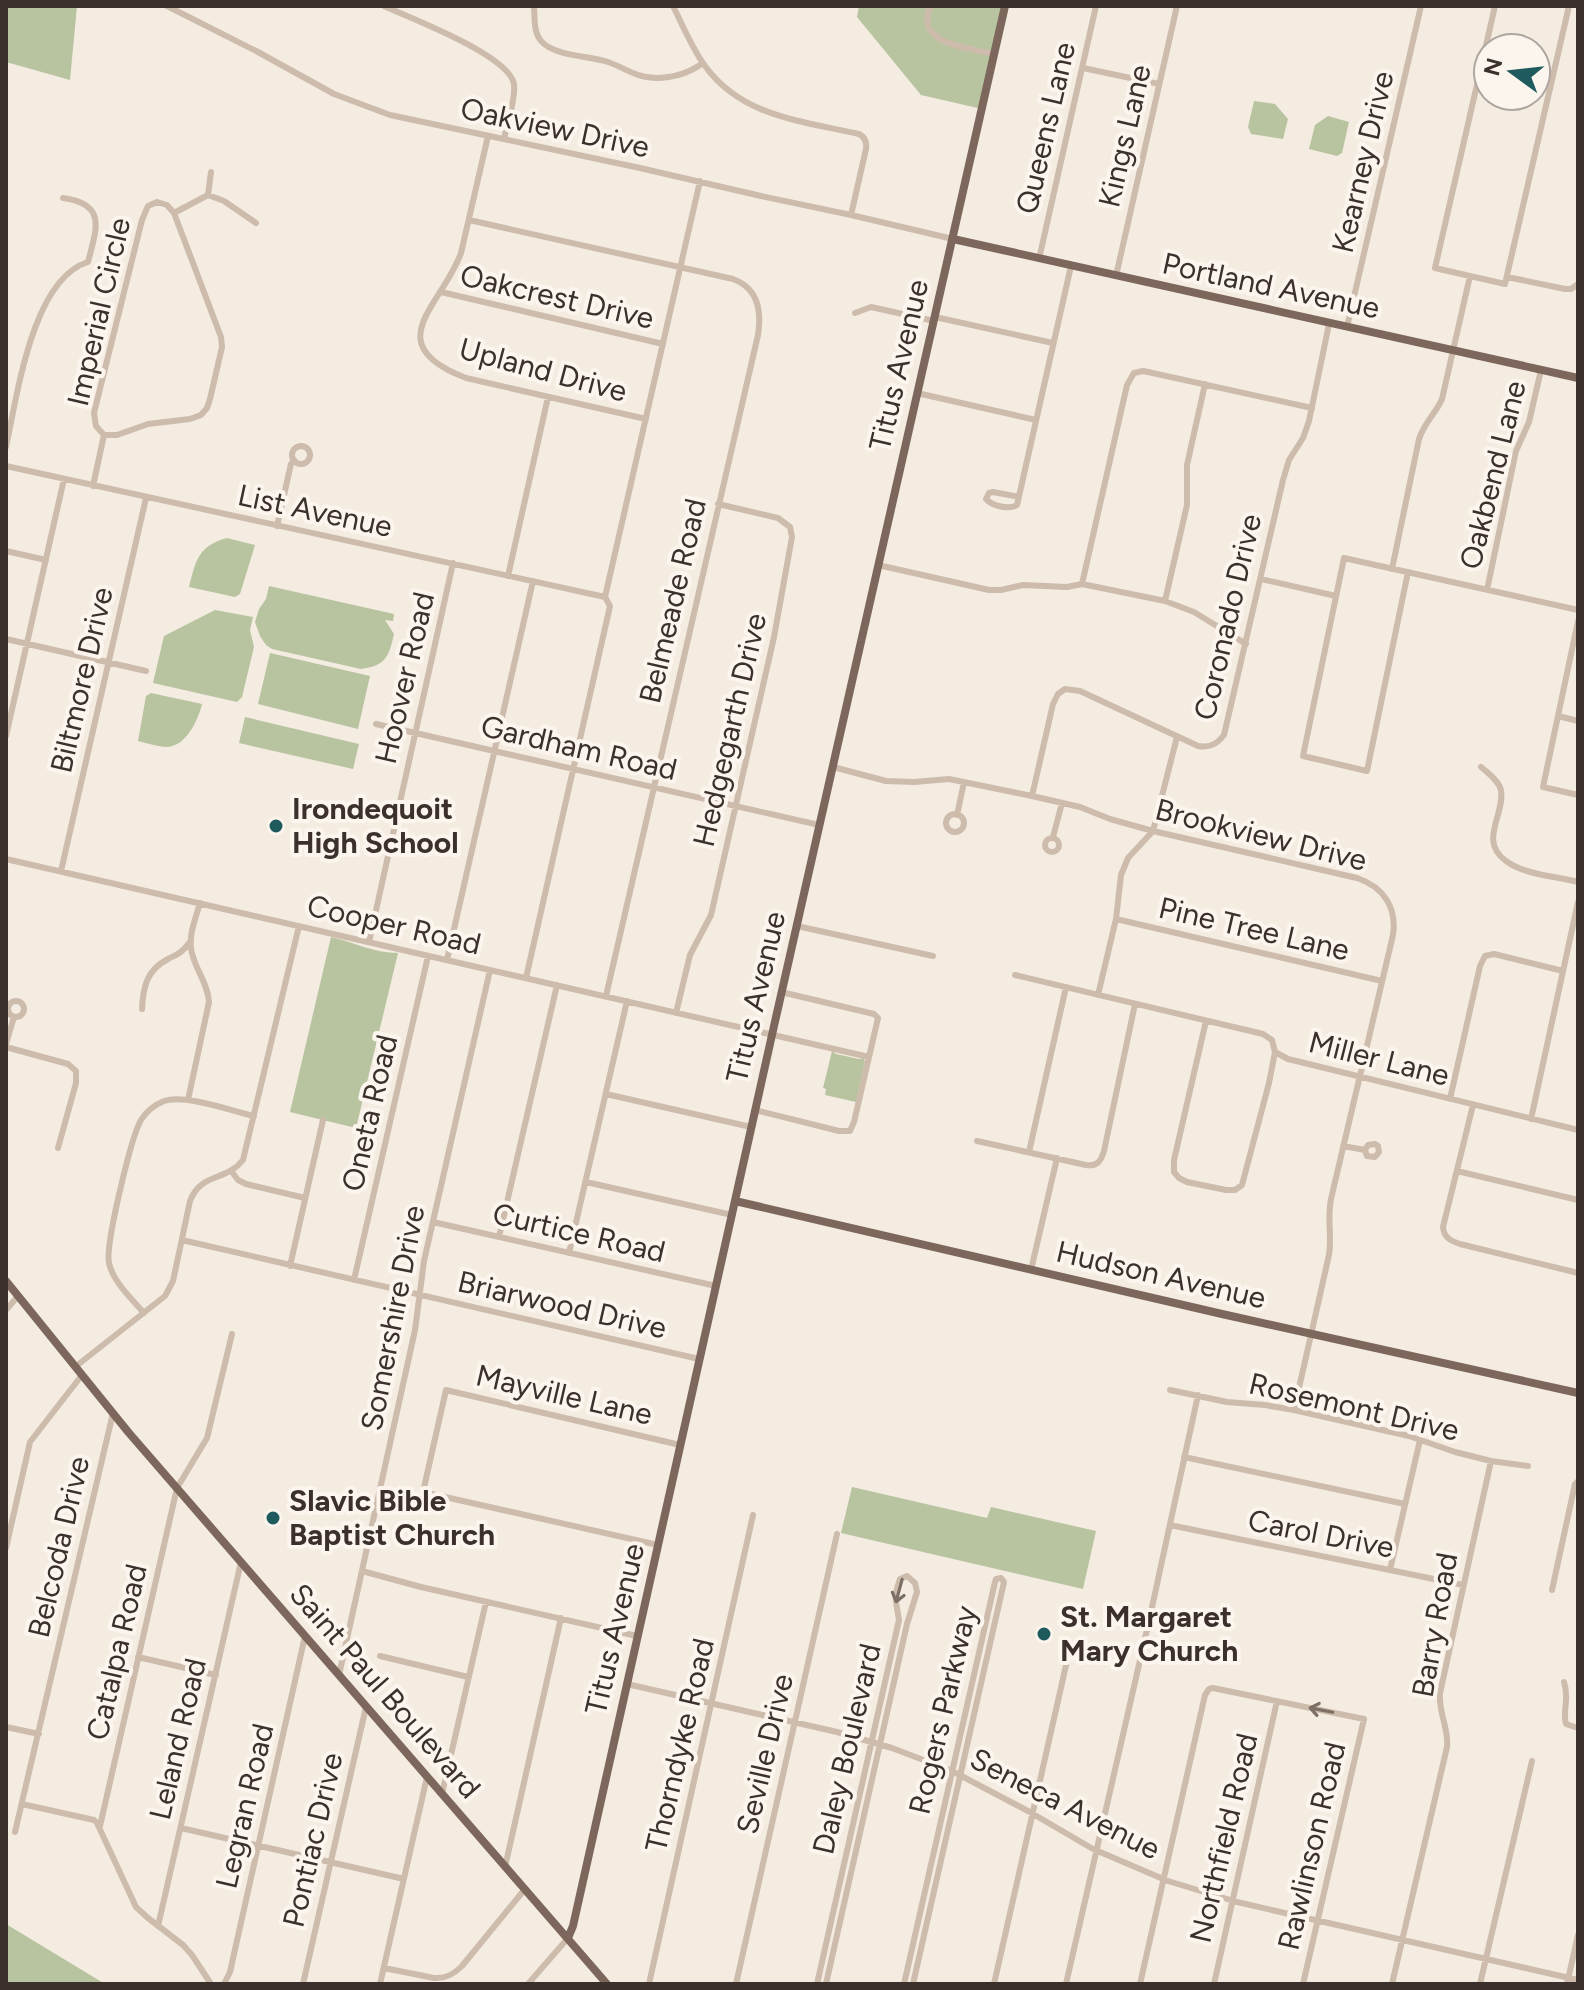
<svg xmlns="http://www.w3.org/2000/svg" width="1584" height="1990" font-family="Figtree,sans-serif">
<style>
.green{fill:#b8c4a0}
.lines{fill:none;stroke-linecap:round;stroke-linejoin:round}
.minor{stroke:#cdbbac;stroke-width:6}
.major{stroke:#7d675c;stroke-width:8}
.oneway{stroke:#7d6f65}
.poi-dot{fill:#1f5a5e;stroke:#fbf5ee;stroke-width:3}
.labels{text-anchor:middle;stroke-width:8;stroke-linejoin:round;paint-order:stroke}
.street-label{font-size:30px;fill:#3b302b;stroke:#fbf5ee}
.poi-label{font-size:30px;font-weight:bold;fill:#3b302b;stroke:#fbf5ee;text-anchor:start}
</style>
<rect width="100%" height="100%" fill="#f4ebe1"/>
<path class="green" d="M6 6H77L70 80 6 62Z
M859 6H1005L982 109 921 95 857 17Z
M1254 101 1275 104 1288 119 1283 139 1251 134 1248 127Z
M1328 116 1349 122 1342 153 1337 156 1309 149 1315 125Z
M227 538 255 545 240 594 235 597 189 587C196 560 198 546 227 538Z
M269 586 394 614 393 621 385 620 394 634C389 657 385 666 361 669L272 649 266 645 260 636 255 622 259 609 266 599Z
M215 610 253 617 250 630 254 647 242 697 237 702 153 683 164 636Z
M270 653 370 676 358 729 258 704Z
M151 693 202 704C198 721 185 748 165 747 156 746 147 743 138 741L146 696Z
M245 717 359 744 353 769 239 743Z
M331 937C353 942 374 953 398 953L356 1128 290 1112Z
M832 1051 836 1054 859 1059 863 1058 865 1061 856 1102 825 1095 826 1089 823 1088Z
M852 1487 987 1518 991 1507 1096 1531 1083 1589 841 1533Z
M6 1924 105 1984H6Z"/>
<g class="lines">
<path class="minor" d="M167 6 258 52 334 94 390 115 640 168 761 196 851 215 953 239
M384 6C410 18 509 55 514 84 516 99 507 124 504 139
M534 6C535 18 533 33 542 42 555 56 590 56 608 62 625 68 637 78 656 78 673 78 689 73 703 63
M673 6C683 26 692 48 705 66 742 117 802 121 859 134 865 137 867 142 866 149L851 215
M930 6C928 13 926 19 928 26 935 46 975 49 994 54
M1495 6 1435 268 1505 284 1569 6
M1083 68 1159 84
M488 136 461 253C442 306 377 344 466 378L646 419
M208 195 224 201 256 223
M157 202 167 205 174 213 221 337 222 347 210 399 207 408 201 415 190 419 148 424 117 435H104L96 426 94 413 142 220 148 206Z
M174 213 208 195 211 172
M469 220 733 279C758 288 762 310 758 335L606 996
M1039 259 1096 6
M1116 276 1177 6
M1507 277 1565 289H1571L1578 284
M441 292 663 344
M855 313 871 307 934 321
M935 317 1053 343
M1347 327 1421 6
M917 393 1036 420
M292 455a9 9 0 1 1 18 0a9 9 0 1 1-18 0Z
M6 447C17 397 32 279 88 262 96 230 108 204 63 198
M6 466 605 597 610 606 526 978
M93 486 104 435
M1019 497 993 492 989 493 986 499C992 506 1009 510 1017 505L1071 266
M277 526 291 464 294 460
M6 551 46 560
M878 565 989 590H1001L1023 585 1067 587 1082 584 1165 601 1194 612 1246 644
M1392 569 1419 439C1424 423 1436 413 1442 399L1470 276
M1408 572 1367 771 1303 756 1344 558C1422 575 1500 593 1578 610
M508 576 548 397
M1261 579 1336 596
M1082 584 1127 385 1134 373 1143 371 1148 372 1312 408
M1487 590 1516 451 1529 422 1541 370
M605 597 700 181
M1165 601 1187 505V465L1205 384
M1578 621 1543 787 1578 795
M6 639 146 671
M1558 716 1578 721
M376 724 819 825
M6 736 64 479
M833 767 886 781 914 782 949 779 1032 796 1080 807 1110 819 1153 831 1357 878C1384 887 1397 908 1393 935L1331 1199C1327 1219 1332 1236 1329 1255L1294 1410
M1481 767C1488 773 1499 781 1501 790 1505 815 1478 841 1506 861 1525 875 1555 876 1578 882
M1032 796 1053 704 1058 694 1065 689 1080 691 1198 746C1210 748 1217 744 1224 735L1283 480 1289 460 1303 438 1309 421 1329 324
M946 823a9 9 0 1 1 18 0a9 9 0 1 1-18 0Z
M957 815 964 782
M1053 837 1062 803
M1045 845a7 7 0 1 1 14 0a7 7 0 1 1-14 0Z
M6 859 869 1057
M61 871 146 498
M1116 919 1382 981
M797 926 933 956
M369 942 453 563
M447 960 533 581
M1015 975 1263 1034 1272 1040 1275 1052 1288 1059 1578 1130
M1098 995 1116 919 1121 875 1128 858 1153 831 1177 737
M8 1009a8 8 0 1 1 16 0a8 8 0 1 1-16 0Z
M142 1009C143 986 147 970 168 959 178 954 183 952 189 943
M676 1013 690 955 711 915 774 637 792 537 790 527 778 518 718 504
M1206 1021 1174 1160V1172L1179 1178 1187 1182 1226 1190H1235L1242 1185 1269 1083 1275 1052
M6 1044 14 1017
M6 1047 68 1064 76 1071V1083L58 1148
M606 1094 751 1127
M1450 1099 1480 966 1485 956 1494 954 1563 971
M188 1100 209 1002C208 982 193 967 191 948 189 934 196 917 200 903
M1473 1105 1443 1227C1444 1238 1451 1241 1460 1244L1578 1273
M755 1110 839 1131H850L854 1122 878 1018 874 1014 781 992
M1531 1119 1578 902
M977 1141 1086 1165C1097 1167 1101 1161 1104 1151L1135 1004
M1343 1146 1365 1150 1367 1156 1375 1157 1379 1152 1378 1146 1375 1144 1368 1145 1365 1150
M1029 1152 1066 987
M1457 1171 1578 1200
M232 1172 238 1180 246 1184 305 1198
M586 1182 732 1215
M433 1222 716 1286
M499 1237 557 985
M182 1240 699 1359
M569 1253 627 1001
M290 1266 323 1120
M1031 1270 1057 1158
M354 1280 428 956
M6 1310 18 1296
M144 1313C132 1299 113 1282 109 1263 105 1246 131 1137 141 1120 146 1112 154 1105 164 1101 185 1094 232 1111 254 1116
M75 1367 165 1296 173 1281 190 1201C201 1172 226 1182 243 1160L299 926
M1170 1390 1227 1402 1265 1405 1294 1410 1409 1436 1455 1452 1491 1461 1528 1466
M1184 1457 1405 1504
M1170 1525 1463 1585
M658 1545 423 1492 446 1390 680 1445
M6 1548 30 1442 82 1375
M1390 1570 1420 1440
M362 1571 421 1587 637 1636
M1552 1590 1575 1484 1578 1481
M380 1656 468 1677
M138 1657 216 1675
M339 1675 415 1330 424 1261 490 970
M1564 1682C1570 1699 1562 1710 1566 1724L1578 1728
M627 1684 837 1732 892 1748 952 1771 1028 1811 1093 1849 1168 1881 1237 1902 1578 1980
M6 1727 39 1734
M442 1794 486 1602
M22 1804 94 1820 97 1823 136 1907 148 1918 183 1945 192 1955 211 1984
M100 1826 177 1488 207 1438 232 1334
M181 1828 404 1879
M15 1832 113 1413
M505 1867 561 1618
M158 1926 241 1562
M384 1968 434 1978C446 1979 454 1974 462 1966L525 1889
M224 1984 230 1972 305 1636
M303 1984 366 1707
M380 1984 427 1777
M528 1984 568 1938
M649 1984 753 1515
M736 1984 837 1534
M817 1984 899 1620C896 1600 893 1599 900 1579L907 1576 915 1583 917 1592 907 1624 826 1984
M904 1984 995 1582 996 1579 1001 1578 1004 1582 913 1984
M994 1984 1067 1661
M1066 1984 1149 1621 1198 1395
M1140 1984 1205 1695 1209 1689 1213 1688 1364 1719 1303 1984
M1214 1984 1277 1701
M1392 1984 1447 1747C1449 1728 1438 1712 1440 1693L1491 1461
M1480 1984 1532 1761
M1567 1984 1578 1935"/>
<path class="major" d="M953 239 1578 378
M735 1201 1222 1314 1578 1393
M6 1281 129 1433 607 1984
M568 1938 573 1926 774 1026 1005 6"/>
</g>
<defs><path id="oneway-shaft" d="M-6 0H5M1.5-3L5.5 0L1.5 3" fill="none" stroke-width="1.6" stroke-linecap="round" stroke-linejoin="round" transform="scale(2)"/></defs>
<g class="oneway">
<use href="#oneway-shaft" transform="translate(899 1591) rotate(105)"/>
<use href="#oneway-shaft" transform="translate(1321 1710) rotate(-169)"/>
</g>
<g class="poi-dot">
<circle cx="276" cy="826" r="8"/>
<circle cx="273" cy="1518" r="8"/>
<circle cx="1044" cy="1634" r="8"/>
</g>
<g class="labels">
<g class="street-label">
<text transform="translate(555 128) rotate(12)" y="10">Oakview Drive</text>
<text transform="translate(1046 128) rotate(-77)" y="10">Queens Lane</text>
<text transform="translate(1125 136) rotate(-77)" y="10">Kings Lane</text>
<text transform="translate(1363 162) rotate(-77)" y="10">Kearney Drive</text>
<text transform="translate(1271 286) rotate(12)" y="10">Portland Avenue</text>
<text transform="translate(557 297) rotate(13)" y="10">Oakcrest Drive</text>
<text transform="translate(99 312) rotate(-77)" y="10">Imperial Circle</text>
<text transform="translate(899 365) rotate(-77)" y="10">Titus Avenue</text>
<text transform="translate(543 370) rotate(15)" y="10">Upland Drive</text>
<text transform="translate(1493 475) rotate(-76)" y="10">Oakbend Lane</text>
<text transform="translate(315 511) rotate(12)" y="10">List Avenue</text>
<text transform="translate(673 601) rotate(-77)" y="10">Belmeade Road</text>
<text transform="translate(1228 617) rotate(-77)" y="10">Coronado Drive</text>
<text transform="translate(405 678) rotate(-77)" y="10">Hoover Road</text>
<text transform="translate(82 680) rotate(-77)" y="10">Biltmore Drive</text>
<text transform="translate(730 730) rotate(-77)" y="10">Hedgegarth Drive</text>
<text transform="translate(579 748) rotate(13)" y="10">Gardham Road</text>
<text transform="translate(1261 835) rotate(14)" y="10">Brookview Drive</text>
<text transform="translate(394 925) rotate(13)" y="10">Cooper Road</text>
<text transform="translate(1254 929) rotate(13)" y="10">Pine Tree Lane</text>
<text transform="translate(756 997) rotate(-77)" y="10">Titus Avenue</text>
<text transform="translate(1379 1059) rotate(14)" y="10">Miller Lane</text>
<text transform="translate(370 1113) rotate(-77)" y="10">Oneta Road</text>
<text transform="translate(579 1233) rotate(13)" y="10">Curtice Road</text>
<text transform="translate(1161 1275) rotate(13)" y="10">Hudson Avenue</text>
<text transform="translate(562 1305) rotate(13)" y="10">Briarwood Drive</text>
<text transform="translate(393 1318) rotate(-79)" y="10">Somershire Drive</text>
<text transform="translate(564 1395) rotate(13)" y="10">Mayville Lane</text>
<text transform="translate(1354 1407) rotate(13)" y="10">Rosemont Drive</text>
<text transform="translate(1321 1534) rotate(11)" y="10">Carol Drive</text>
<text transform="translate(59 1547) rotate(-77)" y="10">Belcoda Drive</text>
<text transform="translate(1435 1625) rotate(-80)" y="10">Barry Road</text>
<text transform="translate(615 1629) rotate(-77)" y="10">Titus Avenue</text>
<text transform="translate(117 1652) rotate(-77)" y="10">Catalpa Road</text>
<text transform="translate(385 1691) rotate(49)" y="10">Saint Paul Boulevard</text>
<text transform="translate(943 1710) rotate(-77)" y="10">Rogers Parkway</text>
<text transform="translate(178 1739) rotate(-77)" y="10">Leland Road</text>
<text transform="translate(680 1745) rotate(-77)" y="10">Thorndyke Road</text>
<text transform="translate(847 1749) rotate(-77)" y="10">Daley Boulevard</text>
<text transform="translate(765 1754) rotate(-77)" y="10">Seville Drive</text>
<text transform="translate(1065 1804) rotate(27)" y="10">Seneca Avenue</text>
<text transform="translate(245 1806) rotate(-77)" y="10">Legran Road</text>
<text transform="translate(1224 1838) rotate(-77)" y="10">Northfield Road</text>
<text transform="translate(313 1840) rotate(-77)" y="10">Pontiac Drive</text>
<text transform="translate(1312 1846) rotate(-77)" y="10">Rawlinson Road</text>
</g>
<g class="poi-label">
<text x="292" y="819">Irondequoit<tspan x="292" dy="34">High School</tspan></text>
<text x="289" y="1511">Slavic Bible<tspan x="289" dy="34">Baptist Church</tspan></text>
<text x="1060" y="1627">St. Margaret<tspan x="1060" dy="34">Mary Church</tspan></text>
</g>
</g>
<rect width="1584" height="1990" fill="none" stroke="#3b302b" stroke-width="16"/>
<g transform="translate(1512 72) rotate(285)"><circle r="38" fill="#fbf5ee" stroke="#aea6a0" stroke-width="2"/>
<path d="M0-6L14 30L0 20L-14 30Z" fill="#1f5a5e"/>
<text y="-12" font-size="22" font-weight="bold" text-anchor="middle" fill="#3b302b">N</text>
</g>
</svg>
